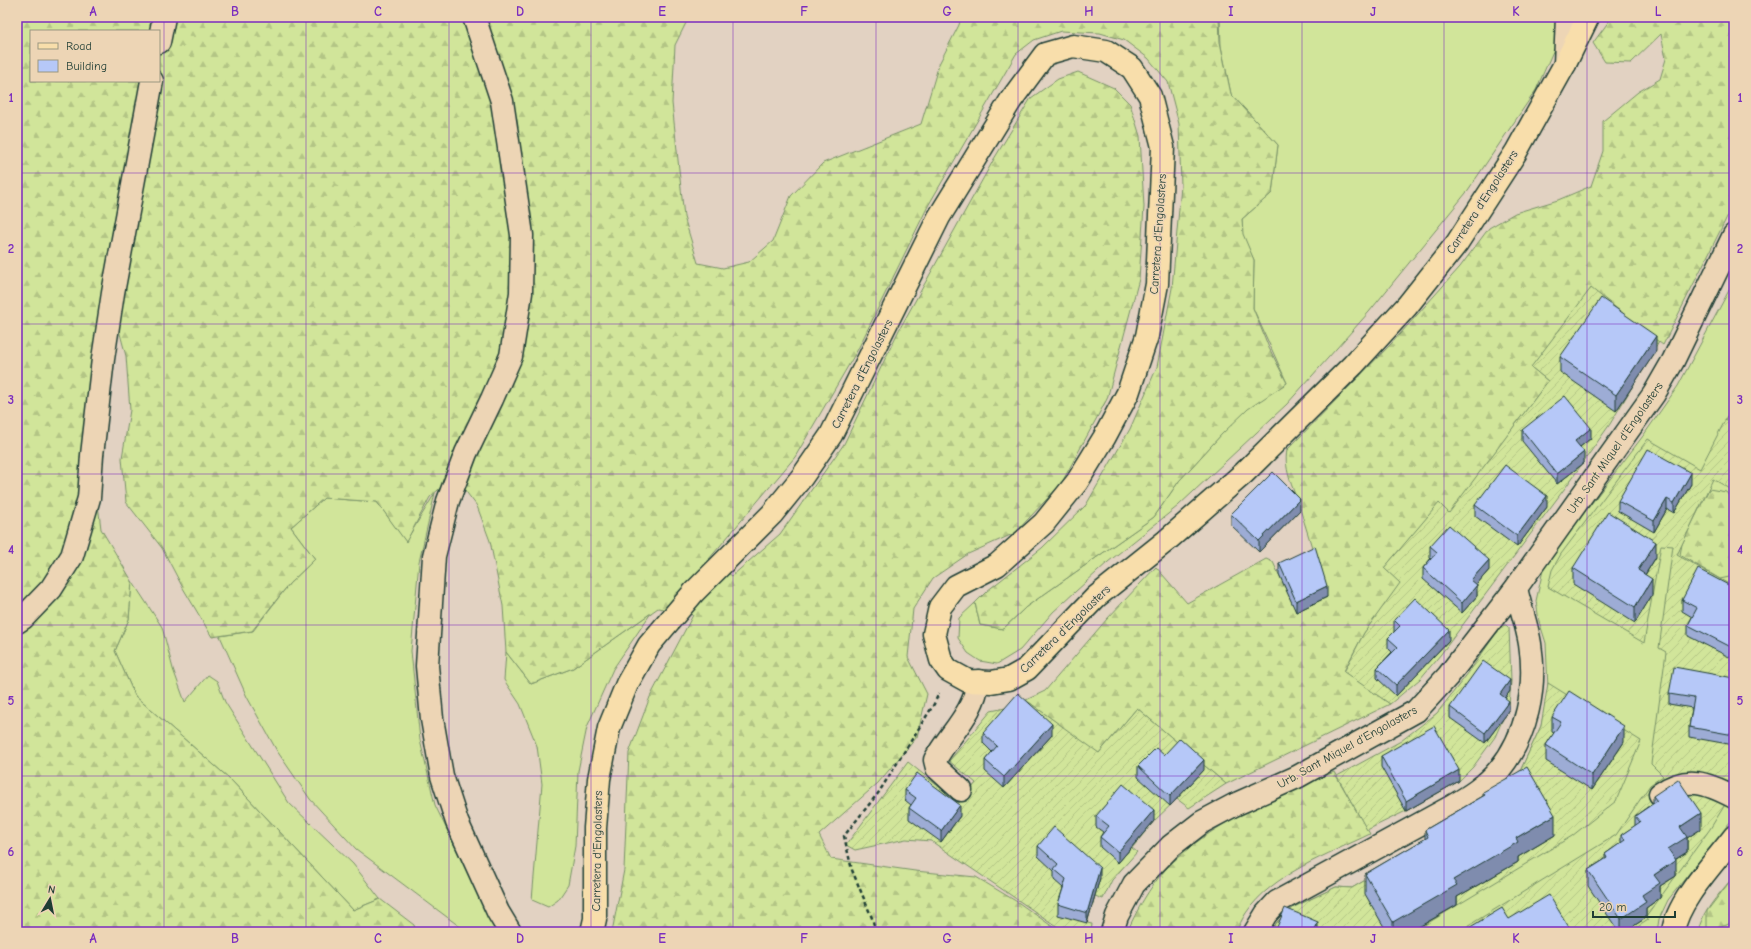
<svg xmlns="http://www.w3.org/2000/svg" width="1751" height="949" font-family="'Comic Neue',sans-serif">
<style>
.grass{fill:#d1e59a;stroke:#789167}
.forest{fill:url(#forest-firs);stroke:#789167;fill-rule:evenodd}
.garden{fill:url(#garden-furrows);stroke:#789167}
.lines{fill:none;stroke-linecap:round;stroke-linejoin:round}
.minor-casing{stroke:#1f3d34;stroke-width:25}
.major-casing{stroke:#1f3d34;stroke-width:25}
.path{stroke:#1f3d34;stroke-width:2.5;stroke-dasharray:4 3;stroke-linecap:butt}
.minor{stroke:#edd5b5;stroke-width:22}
.major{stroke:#f8deab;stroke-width:22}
.wall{fill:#9dacd5;stroke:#1f3d34}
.shaded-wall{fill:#7f8cae;stroke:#1f3d34}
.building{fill:#b6c8f8;stroke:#1f3d34}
.grid{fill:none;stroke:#7b2cbf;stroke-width:1;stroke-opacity:0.55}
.labels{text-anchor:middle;stroke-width:3;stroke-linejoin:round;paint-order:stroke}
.street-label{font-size:12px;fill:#1f3d34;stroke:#edd5b5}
.neatline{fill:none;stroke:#7b2cbf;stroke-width:1.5}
.grid-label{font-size:13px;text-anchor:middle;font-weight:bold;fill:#7b2cbf}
</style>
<defs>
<pattern id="forest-firs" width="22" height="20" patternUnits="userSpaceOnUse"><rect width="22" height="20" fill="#d1e59a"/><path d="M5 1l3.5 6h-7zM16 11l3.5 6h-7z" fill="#b3c585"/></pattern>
<pattern id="garden-furrows" width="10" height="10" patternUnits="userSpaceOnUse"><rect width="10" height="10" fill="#d1e59a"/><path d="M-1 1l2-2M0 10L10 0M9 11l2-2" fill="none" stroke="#b3c585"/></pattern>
</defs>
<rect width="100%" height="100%" fill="#e2d2c2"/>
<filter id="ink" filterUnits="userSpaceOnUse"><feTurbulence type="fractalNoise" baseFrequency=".025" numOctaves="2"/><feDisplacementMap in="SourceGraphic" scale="8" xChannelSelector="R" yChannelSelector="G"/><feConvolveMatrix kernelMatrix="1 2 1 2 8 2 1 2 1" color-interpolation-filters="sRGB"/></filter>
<g filter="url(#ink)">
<path class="grass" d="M1220 17H1568L1536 90 1466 193 1369 312 1287 404 1178 506 1108 562 1053 612 1020 650 997 664 980 661 968 653 958 638 959 618 975 603 980 625 1003 629 1026 607 1154 517 1179 481 1249 404 1287 383 1253 308 1254 260 1242 234V219L1272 193 1278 145 1231 94 1221 46Z
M1734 281V817L1668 900 1659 919 1657 932H1271L1277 922 1294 907 1336 887 1352 888 1509 795 1541 726 1548 689 1546 643 1539 621 1536 601 1543 570 1549 559 1643 436 1678 386Z
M435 493 419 562 411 651 420 740 435 805 496 932H467L356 849 310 799 277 751 247 697 220 636 253 631 289 584 315 559 291 527 324 498 377 502 406 541Z
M132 581 162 627 173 669 185 702 208 675 217 681 225 702 289 803 353 864 380 899 353 910 230 779 135 696 115 651 129 619Z
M651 613 613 669 587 727 578 771 575 846 568 885 558 900 548 907 532 900 542 784 537 746 520 704 504 680 506 652 531 684 573 668Z
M1734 876V932H1698C1702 911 1721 892 1734 876Z"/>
<path class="forest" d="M17 17H689L675 45 672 103 684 217 698 263 723 268 749 262 773 241 791 196 823 163 921 124 939 64 959 25 961 17H1219L1220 42 1231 94 1278 145 1272 193 1242 219 1243 234 1254 260 1253 308 1269 348 1287 383 1248 409 1222 434 1179 481 1154 517 1026 607 1003 629 980 625 975 603 987 591 1042 548 1086 505 1130 429 1157 367 1172 288 1181 186 1179 124 1168 82 1148 58 1124 40 1100 33 1061 31 1034 40 1016 54 928 206 858 349 795 457 709 559 732 576 780 534 844 444 899 330 994 159 1031 98 1058 79 1078 72 1114 88 1130 104 1140 136 1144 207 1139 279 1107 399 1061 484 1015 533 968 554 933 578 913 609 908 657 927 694 917 737 878 783 819 835 831 859 915 871 976 877 1019 903 1060 932H612L624 870 629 753 650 697 693 615 658 608 573 668 531 684 506 652 503 606 490 541 477 506 454 476 430 497 406 542 377 502 324 498 291 527 315 559 289 584 252 631 212 637 183 588 162 548 126 502 122 458 130 410 126 356 119 330 103 359 92 455 101 529 132 581 129 619 115 651 135 696 230 779 353 910 380 899 414 925 416 932H17ZM31 31H159V81H31Z
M1612 17H1729L1731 26 1734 18V203L1663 345 1659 342 1531 367 1548 381 1449 514 1439 504 1384 568 1401 583 1364 633 1344 671 1390 704 1226 784 1137 708 1099 753 978 840 1057 723 1026 700 1045 691 1107 619 1156 567 1187 603 1266 559 1273 562 1296 611 1327 597C1318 568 1310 540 1301 512 1295 491 1283 471 1287 450L1391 344 1460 267 1489 228 1515 213 1558 200 1591 186 1603 151V121L1638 92 1660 79 1666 59 1661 34 1631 63 1605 62 1593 43Z
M1709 489 1726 492 1734 502V576L1720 579 1680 555 1682 544Z
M1334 772 1370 834C1329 854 1272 874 1246 913 1242 919 1239 926 1236 932H1127C1137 910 1149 888 1165 870 1210 822 1275 798 1334 772Z
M1734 876V920L1727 925 1707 930V911Z"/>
<path class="garden" d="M1591 288 1659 342 1610 424 1568 484 1441 654 1420 679 1390 704 1344 672 1364 633 1400 583 1384 568 1439 503 1449 513 1548 381 1531 367Z
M1734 403V491L1713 479 1677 555 1734 587V790L1710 829 1646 917 1648 920 1630 932H1458L1616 835 1650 785 1663 776 1651 764 1666 652 1659 648 1673 546 1661 545 1644 643 1548 587 1552 570 1561 554 1648 439 1700 469Z
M1502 625H1506L1509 628 1511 681 1509 705 1495 737 1473 767 1459 781 1406 811 1367 830 1337 776 1401 741 1437 713 1469 672Z
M1548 683 1641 741 1616 801 1572 836 1413 932H1271L1277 922 1294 907 1336 887 1352 888 1509 795 1541 726Z
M1030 703 1099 753 1137 708 1226 784 1189 808 1177 799 1154 821 1132 848 1137 852 1112 880 1103 899 1095 896 1087 923 1092 924 1091 932H1065L931 841 906 839 855 850 846 845 908 762 959 803 976 783 949 761 991 711Z"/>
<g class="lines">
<g class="minor-casing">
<path id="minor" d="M474 17 502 101 522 235 521 293 511 356 492 399 466 453 448 501 434 556 427 666 432 719 442 776 457 822 498 912 510 932
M159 42 164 17
M1565 64 1567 17
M17 622 23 618 51 589 72 556 89 498 92 455 103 359 113 293 152 81
M961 790 937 768 935 760C949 734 975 712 978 681
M1660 794C1687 775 1707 783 1734 797
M1112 932 1117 916 1134 884 1171 846 1202 822 1234 805 1297 777 1416 711 1448 676 1516 588 1654 394 1673 361 1734 235
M1255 932 1266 914 1277 902 1451 807C1468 797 1486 786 1499 770 1527 736 1537 688 1530 644 1527 625 1520 607 1516 588"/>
</g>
<g class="major-casing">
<path id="major" d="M592 932 595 919V828L599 779 609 728 627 684 649 645 694 592 772 514 802 477 831 435 939 217 1011 100 1045 54 1073 46 1106 51 1132 68 1150 96 1163 147 1157 284 1147 336 1128 393 1104 438 1077 482 1044 523 997 565 956 586 940 607 934 634 941 660 948 670 968 681 991 682 1009 679 1027 669 1096 597 1166 541 1244 473 1353 365 1407 306 1457 243 1516 152 1565 64 1588 17
M1673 932C1677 901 1715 862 1734 837"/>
</g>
<path class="path" d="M876 932 872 918 852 870 844 836 879 792 934 704 939 693"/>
<use href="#minor" class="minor"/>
<use href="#major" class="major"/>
</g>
<path class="wall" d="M1656 351 1616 411 1560 372V357Z
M1522 430 1591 438 1580 447 1584 463 1557 484 1522 441Z
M1691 484 1674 513 1667 509 1654 532 1618 511V501Z
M1475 505 1547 507 1517 547 1475 516Z
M1300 510 1259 552 1231 525V514Z
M1430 546 1489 570 1476 585 1477 596 1462 613 1423 579V568L1431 558 1430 557Z
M1656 557 1645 575 1652 595 1635 623 1573 584V568Z
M1279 563 1327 597 1296 612 1279 574Z
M1734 588 1731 658 1688 636V625L1692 617 1682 611V600Z
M1394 620 1449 640 1396 696 1377 678V668L1392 652 1388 648V638L1394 632Z
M1734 678V745L1689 737V727L1692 708 1669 704V694Z
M1510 691 1505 698 1509 711 1485 743 1450 718V707Z
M1552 717 1624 742 1592 790 1546 761V745L1554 733 1552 732Z
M983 733 1052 735 1004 788 985 771V760L992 752 983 743Z
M1164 755 1204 770 1170 806 1138 777V766Z
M1381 756 1459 781 1406 811 1381 767Z
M905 790 960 816 941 842 909 819V808L911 805 905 800Z
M1483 792 1555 835 1518 857V862L1457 897V905L1410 932H1387L1365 894V874L1425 839V830L1483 796Z
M1653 796 1701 829 1687 838V852L1675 860 1676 876 1660 886V898L1646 908V918L1624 932H1619L1588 886V870L1605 859V854L1621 843V835L1635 826V816L1653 803Z
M1096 816 1154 821 1118 863 1100 847V837L1103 832 1096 827Z
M1038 846 1100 878 1087 923 1058 915V904L1063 888 1054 880V871L1038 856Z"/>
<path class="shaded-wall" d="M1656 336V351L1616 411V395Z
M1591 428V438L1575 451V441Z
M1584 452V463L1557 484V474Z
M1691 473V484L1674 513V503Z
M1547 496V507L1517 547V536Z
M1300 499V510L1259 552V541Z
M1667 499V509L1654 532V521Z
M1656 542V557L1638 586V570Z
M1489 560V570L1471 591V580Z
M1652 579V595L1635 623V607Z
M1477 585V596L1462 613V603Z
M1327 586V597L1296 612V601Z
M1449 630V640L1396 696V685Z
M1734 641V652L1731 658V647Z
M1510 680V691L1500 705V694Z
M1509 701V711L1485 743V733Z
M1052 724V735L1004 788V777Z
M1624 726V742L1592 790V775Z
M1204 760V770L1170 806V796Z
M1459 770V781L1406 811V801Z
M960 805V816L941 842V831Z
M1154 810V821L1118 863V852Z
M1701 813V829L1687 838V852L1668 864V849L1680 827Z
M1555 815V835L1518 857V862L1457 897V905L1410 932H1393V922L1453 880 1516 838Z
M1676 860V876L1660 886V898L1646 908V918L1624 932H1621V919L1642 895 1654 875Z
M1100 868V878L1087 923V913Z
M1318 922V932H1314Z"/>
<path class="building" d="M1601 298 1656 336 1616 395 1560 357Z
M1565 396 1591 428 1575 441 1584 452 1557 474 1522 430Z
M1648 449 1691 473 1674 503 1667 499 1654 521 1618 501Z
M1505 465 1547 496 1517 536 1475 505Z
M1273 472 1300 499 1259 541 1231 514Z
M1608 512 1656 542 1638 570 1652 579 1635 607 1573 568Z
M1449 525 1489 560 1471 580 1477 585 1462 603 1423 568 1437 552 1430 546Z
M1315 546 1327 586 1296 601 1279 563Z
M1698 569 1734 588V641L1731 647 1688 625 1697 608 1682 600Z
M1415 598 1449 630 1396 685 1377 668 1398 647 1388 638 1400 626 1394 620Z
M1483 661 1510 680 1500 694 1509 701 1485 733 1450 707Z
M1674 667 1734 678V735L1689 727 1694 698 1669 694Z
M1569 691 1624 726 1592 775 1546 745 1561 722 1552 717Z
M1018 693 1052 724 1004 777 985 760 997 746 983 733Z
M1434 726 1459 770 1406 801 1381 756Z
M1180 738 1204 760 1170 796 1138 766 1156 748 1164 755Z
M1527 767 1555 815 1516 838 1518 842 1453 880 1457 885 1393 922 1365 874 1428 837 1425 830 1485 795 1483 792Z
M917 773 960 805 941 831 909 808 916 798 905 790Z
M1678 779 1701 813 1680 827 1687 837 1668 849 1676 860 1654 875 1660 883 1642 895 1646 902 1621 919 1588 870 1607 858 1605 854 1625 840 1621 835 1640 822 1635 816 1657 801 1653 796Z
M1123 784 1154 810 1118 852 1100 837 1109 826 1096 816Z
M1054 827 1100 868 1087 913 1058 904 1066 879 1054 869 1058 864 1038 846Z
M1549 895 1572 932H1462L1502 908 1509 919Z
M1285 908 1318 922 1314 932H1275Z"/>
</g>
<path class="grid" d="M164 17V932M306 17V932M449 17V932M591 17V932M733 17V932M876 17V932M1018 17V932M1160 17V932M1302 17V932M1444 17V932M1587 17V932M17 173H1734M17 324H1734M17 474H1734M17 625H1734M17 776H1734"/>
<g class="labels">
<g class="street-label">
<text transform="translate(1482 202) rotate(-57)" y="4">Carretera d'Engolasters</text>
<text transform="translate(1158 234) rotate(-86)" y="4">Carretera d'Engolasters</text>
<text transform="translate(862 374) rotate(-63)" y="4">Carretera d'Engolasters</text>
<text transform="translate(1615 448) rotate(-55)" y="4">Urb. Sant Miquel d'Engolasters</text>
<text transform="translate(1065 629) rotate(-44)" y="4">Carretera d'Engolasters</text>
<text transform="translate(1347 747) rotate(-29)" y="4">Urb. Sant Miquel d'Engolasters</text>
<text transform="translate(597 851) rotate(-89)" y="4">Carretera d'Engolasters</text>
</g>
</g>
<rect width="1751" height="949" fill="none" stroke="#edd5b5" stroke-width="44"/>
<rect x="30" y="30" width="130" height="52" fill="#edd5b5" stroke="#9b9881"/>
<rect x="38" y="43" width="20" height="6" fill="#f8deab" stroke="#9b9881"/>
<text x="66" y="50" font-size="12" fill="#1f3d34">Road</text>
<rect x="38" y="60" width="20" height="12" fill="#b6c8f8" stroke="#9b9881"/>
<text x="66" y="70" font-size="12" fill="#1f3d34">Building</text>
<g transform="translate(50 899) rotate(10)" stroke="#edd5b5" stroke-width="3" paint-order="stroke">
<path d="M0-3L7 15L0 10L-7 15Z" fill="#1f3d34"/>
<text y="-6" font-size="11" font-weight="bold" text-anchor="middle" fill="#1f3d34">N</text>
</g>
<path d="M1593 911v6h82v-6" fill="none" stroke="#1f3d34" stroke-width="2"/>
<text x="1599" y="911" font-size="12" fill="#1f3d34" stroke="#edd5b5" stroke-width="3" paint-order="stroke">20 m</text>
<rect x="22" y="22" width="1707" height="905" class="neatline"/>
<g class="grid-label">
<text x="93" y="16">A</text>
<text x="235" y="16">B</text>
<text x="378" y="16">C</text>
<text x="520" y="16">D</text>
<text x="662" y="16">E</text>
<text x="804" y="16">F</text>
<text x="947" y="16">G</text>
<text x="1089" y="16">H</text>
<text x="1231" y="16">I</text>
<text x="1373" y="16">J</text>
<text x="1516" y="16">K</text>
<text x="1658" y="16">L</text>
<text x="11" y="102">1</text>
<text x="1740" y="102">1</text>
<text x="11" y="253">2</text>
<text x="1740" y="253">2</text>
<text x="11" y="404">3</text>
<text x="1740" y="404">3</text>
<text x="11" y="554">4</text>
<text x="1740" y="554">4</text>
<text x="11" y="705">5</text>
<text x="1740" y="705">5</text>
<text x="11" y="856">6</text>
<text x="1740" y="856">6</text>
<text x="93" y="943">A</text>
<text x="235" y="943">B</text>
<text x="378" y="943">C</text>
<text x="520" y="943">D</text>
<text x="662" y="943">E</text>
<text x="804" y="943">F</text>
<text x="947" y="943">G</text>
<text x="1089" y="943">H</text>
<text x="1231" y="943">I</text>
<text x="1373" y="943">J</text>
<text x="1516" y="943">K</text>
<text x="1658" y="943">L</text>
</g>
</svg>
